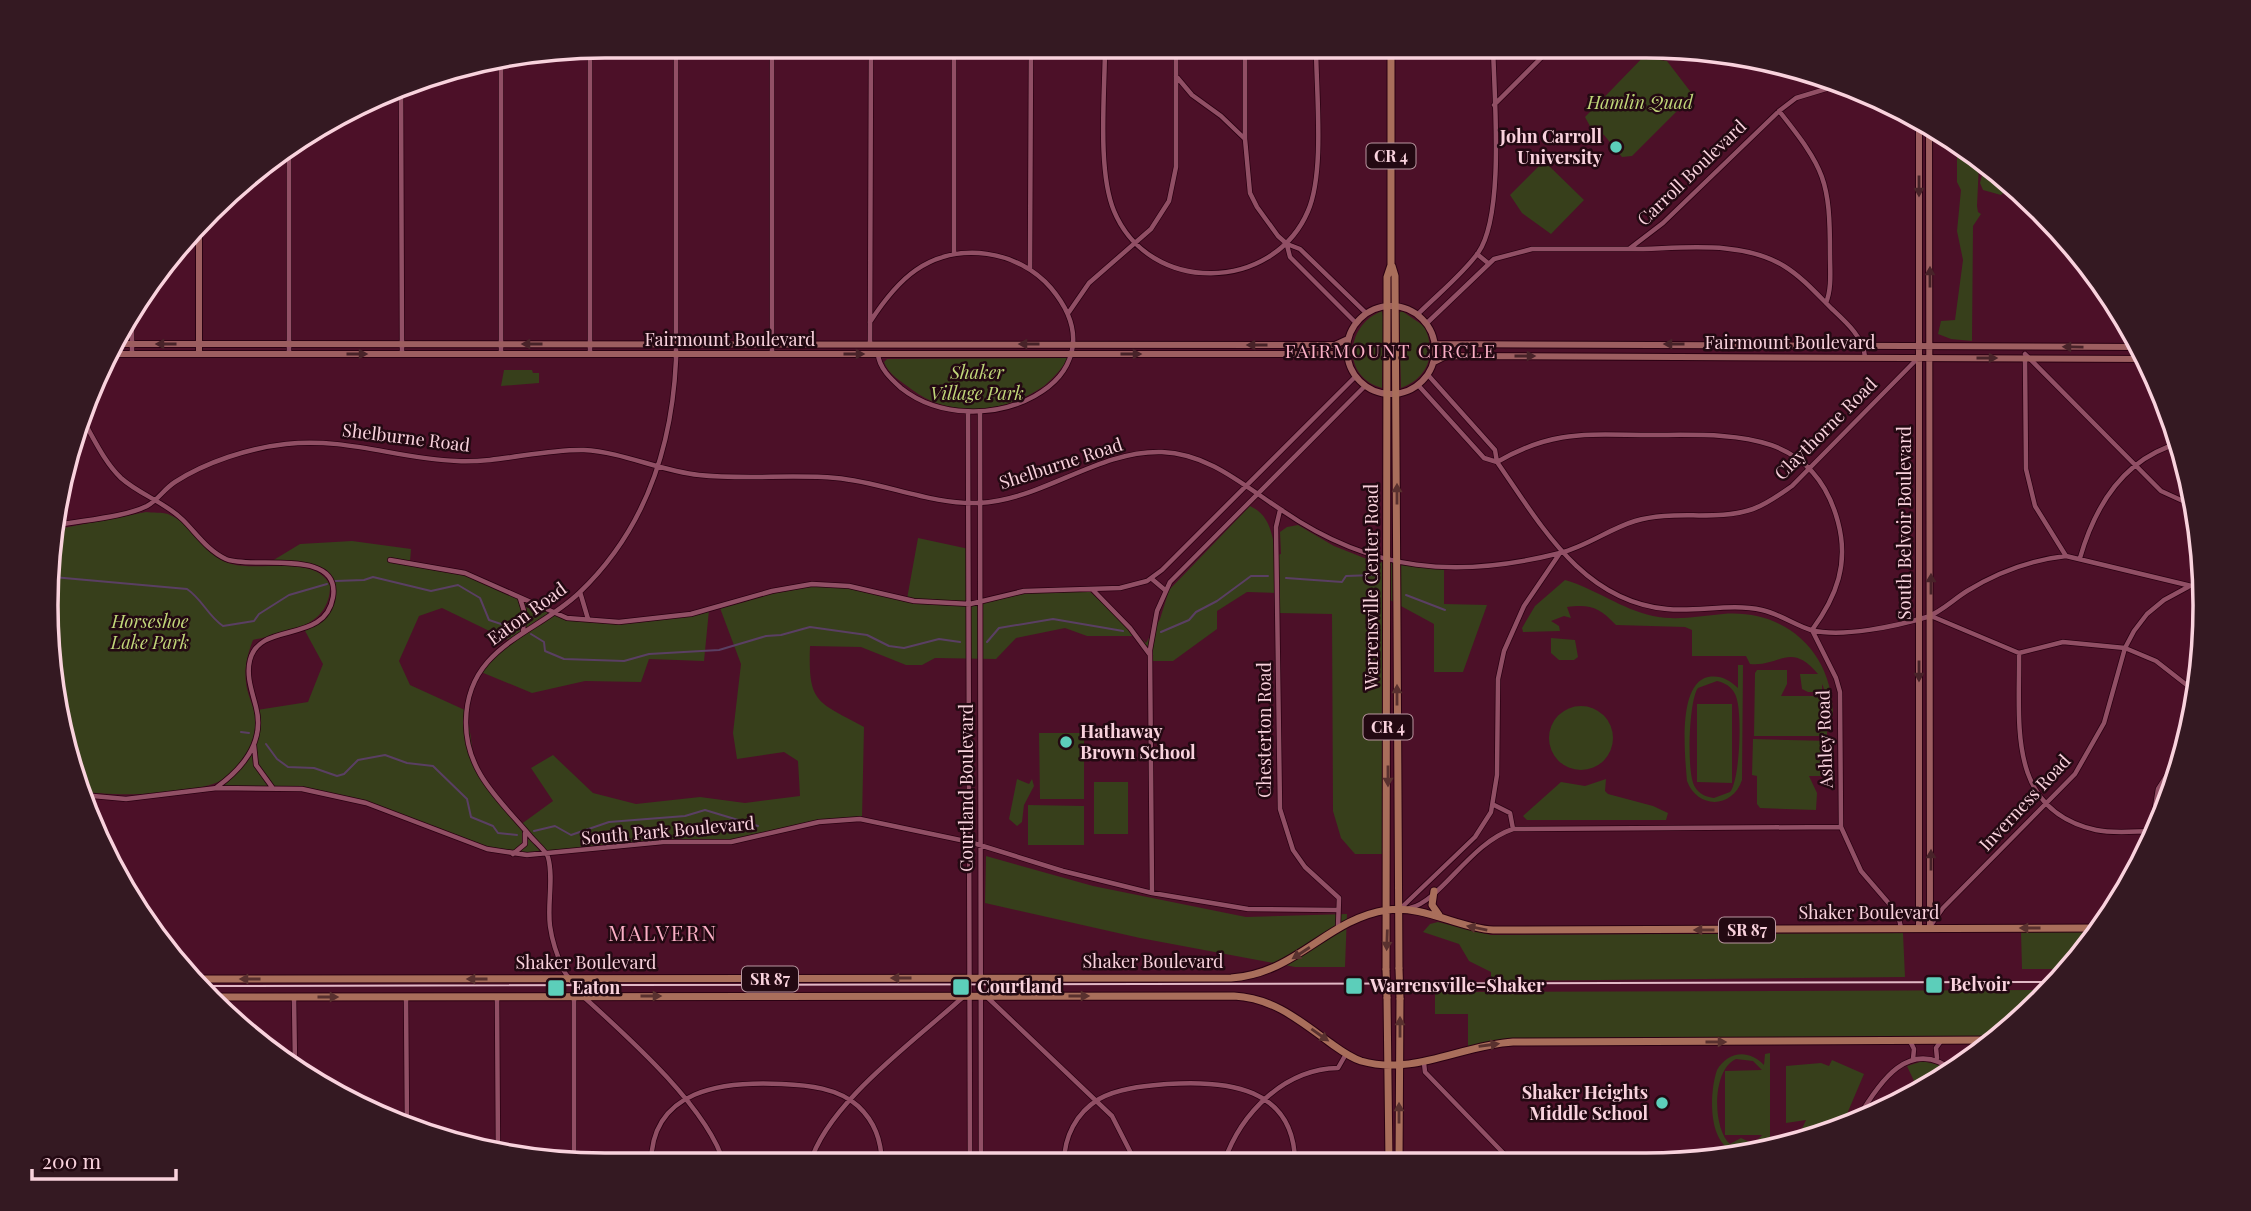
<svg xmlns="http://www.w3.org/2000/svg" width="2251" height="1211" font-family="'Playfair Display',serif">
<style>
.green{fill:#373f1b;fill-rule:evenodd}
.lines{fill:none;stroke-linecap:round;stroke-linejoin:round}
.stream{stroke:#5a3f63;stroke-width:2}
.street-casing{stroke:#2a0112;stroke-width:6}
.secondary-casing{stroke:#2a0112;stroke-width:8}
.primary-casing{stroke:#2a0112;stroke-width:9}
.street{stroke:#914f65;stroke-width:4.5}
.secondary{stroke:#9d5e60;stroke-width:6}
.primary{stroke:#a96e5b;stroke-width:7}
.tram{stroke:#e3b9c6;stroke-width:2}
.primary-bridge-casing{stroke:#2a0112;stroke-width:9;stroke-linecap:butt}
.primary-bridge{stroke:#a96e5b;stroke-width:7}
.oneway{fill:#482329}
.oneway2{fill:#59312f}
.poi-dot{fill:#5cceba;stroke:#230912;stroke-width:2.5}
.labels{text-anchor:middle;stroke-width:5;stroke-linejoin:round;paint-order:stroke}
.shield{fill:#230912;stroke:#b996a0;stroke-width:2}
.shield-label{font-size:16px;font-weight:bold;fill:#f9d2dd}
.park-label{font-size:18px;font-style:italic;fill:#c0d679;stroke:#230912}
.poi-label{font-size:18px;font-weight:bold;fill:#f9d2dd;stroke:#230912;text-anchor:start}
.street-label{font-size:18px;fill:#f9d2dd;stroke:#230912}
.neighbourhood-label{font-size:19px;letter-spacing:2px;fill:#fbb0c6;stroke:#230912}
.quarter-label{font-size:21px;letter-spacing:2px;fill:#fbb0c6;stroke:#230912}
.rim{fill:none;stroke:#f9d2dd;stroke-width:3.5}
</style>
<rect width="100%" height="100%" fill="#4c1028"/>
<path class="green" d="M1650 50 1660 60 1667 61 1693 95 1632 156 1622 157 1604 135 1591 128 1585 117Z
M1957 143 1979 159V163L1977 206 1978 212 1981 214 1973 226 1972 341 1951 339 1938 334 1941 321 1955 320 1963 260 1957 231 1961 190 1957 182Z
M1544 161 1584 200 1551 234 1522 213 1510 195Z
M1995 170C2003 176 2007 179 2007 189L2001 195 1983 190 1980 183 1983 171Z
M1382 311 1384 320 1382 388C1341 377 1345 325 1382 311Z
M1402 311 1424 326C1437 352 1429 378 1401 388L1399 313Z
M1070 358C1062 367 1054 378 1044 386 1005 413 950 419 911 389 902 382 888 374 884 362L887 359Z
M504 370H532L533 373H539V383L501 386Z
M1250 506C1270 515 1272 534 1276 555L1281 554 1280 532 1287 527 1298 525 1334 546 1377 563 1387 561 1444 568V604L1487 605 1463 672H1434V624L1388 599V854H1355L1341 838 1333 811 1332 614 1278 613V593L1247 592 1217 611V629L1173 661H1150V655L1137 636H1087L1065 628 1016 638 996 659 935 658 922 665H906L861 647 810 646C808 703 816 701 864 727L862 819H840L752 839 692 841 537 856 487 849 366 803 302 789 217 788 228 779 254 744 257 710 308 702 323 664 304 629C332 615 348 580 310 566 298 561 280 564 267 564L300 544 352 541 411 549 410 562 465 573 553 614 604 622 709 610 704 661 649 659 641 682 585 681 532 693 481 672 508 640 442 608 419 616 399 661 410 685 467 711 475 767 520 825 553 801 531 768 553 755 593 793 636 804 700 797 745 803 800 796 798 761 784 752 737 759 733 733 741 664 720 608C738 603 754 596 772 591 819 578 861 589 907 599L918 538 969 549 970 604 1011 594 1087 589 1146 643 1160 619 1169 590Z
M146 512C153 513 162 512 168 514 194 524 204 557 232 564 261 572 314 554 330 585 331 627 286 633 253 640 248 653 244 667 246 682 247 697 258 712 256 729 253 748 237 772 220 781 193 795 112 797 81 791L47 643 58 529Z
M1565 580C1596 589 1621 609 1653 616 1677 621 1700 616 1723 614 1787 609 1833 653 1833 716L1829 714 1827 700V736H1754L1755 673 1757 670H1787V684L1781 696H1827L1822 684V692H1808L1802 689 1800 674H1818C1790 641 1781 667 1750 664L1746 656H1692V630L1685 627 1616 625C1599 607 1590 604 1567 607L1571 618 1564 616 1551 621 1559 626 1560 631 1523 632 1522 628 1535 606Z
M1551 638 1575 640 1578 657 1574 660H1559L1551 653Z
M1738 665H1743L1742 780C1733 808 1698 810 1687 781 1685 756 1677 684 1708 677 1721 675 1729 680 1738 688ZM1717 681C1725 683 1731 686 1735 694 1743 708 1740 781 1730 792L1714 798C1706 797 1699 794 1695 787 1686 774 1689 699 1698 688Z
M1697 704H1732V783L1697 782Z
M1549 738a32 32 0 1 1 64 0a32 32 0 1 1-64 0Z
M1039 733H1084V799H1040Z
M1753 739 1831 741 1830 776H1809L1817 793 1816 810 1760 808 1757 804V776L1752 775Z
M1017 779 1029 784 1032 779 1034 786 1024 805 1022 822 1017 826 1009 819Z
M1606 779 1605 791 1608 794 1653 806 1668 813 1666 820H1527L1523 816 1561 782 1585 786Z
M1094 782H1128V834H1094Z
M1028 805 1084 806V845H1028Z
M986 856 1093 886 1246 917 1347 914 1345 967H1295L1140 938 985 903Z
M1438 922 1491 935 1903 933 1905 977 1491 981V972L1469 961 1459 944 1423 932 1430 924Z
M2095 931 2067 969H2022L2021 932Z
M2050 990 2042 1001 1994 1040 1521 1042 1468 1049V1014H1435V992Z
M1770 1053V1149L1765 1150V1140C1758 1147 1751 1152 1740 1152 1707 1150 1709 1093 1717 1070 1728 1051 1749 1049 1764 1065L1765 1054ZM1736 1059 1753 1061 1762 1070 1725 1071V1135H1762L1754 1144 1741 1138 1730 1144C1712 1128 1712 1069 1736 1059Z
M1832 1060 1864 1074 1841 1128 1813 1139 1800 1133 1806 1120 1786 1123V1066L1821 1063 1829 1066Z
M1923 1061 1943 1066 1937 1073 1936 1082 1914 1081 1907 1066Z"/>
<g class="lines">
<path class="stream" d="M53 577 187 589C202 599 208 616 223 626L254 621 259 614 289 595 327 584
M1286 578 1342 582 1346 576 1374 575
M335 581 364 580 373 577 431 591 458 585 480 598 489 620 513 628
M1406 595 1445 610
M1161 632 1189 620 1196 612 1217 601 1251 576H1268
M531 634 544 642 545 651 564 659 624 661 649 654 719 650 766 636 781 635 810 627 867 635 889 646 904 648 939 639 960 642
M987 642 999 628 1053 619 1123 631
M241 732 249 733
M266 744 277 759 288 767 314 768 337 776 344 774 358 760 385 755 407 763 433 766 467 799 471 817 493 826 498 833 517 835
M534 831 555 826 571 835 609 822 685 816 705 810 758 826"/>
<g class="street-casing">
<path id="street" d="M676 46V360C672 448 645 530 579 593 535 635 467 646 466 721 465 772 501 801 531 837 536 843 546 851 548 857 554 878 547 904 550 926 552 941 558 958 564 971 568 978 573 981 575 989 620 1030 708 1106 724 1164
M772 46V354
M1105 46C1105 92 1097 170 1114 211 1149 295 1273 293 1308 211 1325 172 1316 91 1316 46
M501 63V354
M1176 76 1192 95 1221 116 1245 139 1250 193 1257 207 1278 236 1287 244 1300 249 1366 313
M401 88 402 354
M1494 105 1552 47
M1779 111C1825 169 1830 180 1830 255 1830 271 1832 288 1826 303
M1245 139V46
M289 148V354
M1287 245 1290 257 1356 323
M1630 249C1679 249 1740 239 1784 266 1802 277 1817 294 1832 309 1846 322 1864 338 1865 357
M954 254V46
M1477 254 1488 263
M1030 268 1031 46
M1069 312 1089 283 1151 229 1169 201 1176 167V46
M1418 314C1438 294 1462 275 1478 253 1505 215 1494 95 1493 46
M870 322C883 302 897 283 916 270 958 241 1018 250 1051 288 1130 382 978 449 901 388 891 379 879 368 878 354
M1427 323 1494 259 1532 249H1629L1663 223 1779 111 1796 98 1839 85
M870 344 871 46
M132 354V311
M590 354V48
M2025 354 2161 491 2194 506
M2025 357 2026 469 2035 506 2066 556
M1428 375 1495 450 1497 462C1541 525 1582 601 1667 609 1699 612 1731 603 1762 610 1780 614 1795 625 1811 630 1842 638 1897 626 1927 617 1941 612 1954 599 1967 591 1998 572 2030 560 2066 556L2204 589
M1418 385 1484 458 1497 462
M968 413 970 1163
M980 413 981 1163
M83 420C94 439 105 463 121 478 140 495 165 502 183 520 196 533 208 551 226 559 253 570 341 547 333 597 325 645 260 620 250 660 246 676 252 691 256 707 265 741 243 768 217 787
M1497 462C1554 429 1588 435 1651 435 1729 435 1813 427 1838 522 1849 563 1837 596 1812 630L1836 678 1840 692 1841 827 1861 871 1898 914 1901 928
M1280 510 1276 527 1280 809 1293 850 1305 867 1339 898 1338 928
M58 525C84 520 125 517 147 506 158 500 164 489 175 482 206 462 249 448 286 444 345 437 399 459 457 461 500 463 541 449 584 450 623 452 660 471 699 475 745 480 790 474 836 478 883 482 931 505 979 503 1043 500 1098 450 1162 452 1210 454 1244 486 1283 511 1372 572 1457 579 1560 553 1587 546 1609 529 1635 521 1674 509 1715 522 1753 509 1767 504 1779 495 1792 486L1917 359
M2080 558C2095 506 2124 458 2180 443
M390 560 465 573 567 618 619 622 691 614 772 591 812 584 849 586 914 601 970 604 1024 591 1120 588 1147 581 1162 570 1356 376
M1152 579 1165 590
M1093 590 1130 628 1150 655
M580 592 588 619
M520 598 524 611 523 632
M1931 616 2019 653 2063 642 2125 648 2156 661 2197 693
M2019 653C2020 724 2006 810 2096 830 2115 834 2136 831 2155 831
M254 745 256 765 272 787
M82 795 126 799 217 788 302 789 366 803 487 849 527 855 663 842H731L819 822 860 819 970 842 1063 871 1152 893 1248 909 1338 910
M1494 805 1510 813 1513 829
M2151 831 2158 789 2185 747
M513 854 525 844V833
M1152 893 1150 650 1157 611 1170 582 1365 386
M1401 908 1475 837 1491 812 1497 775 1498 679 1504 651 1524 606 1560 553
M1410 908C1441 901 1470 843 1513 829L1841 827
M1931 925 1943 908 2075 774 2104 723 2125 648 2134 631 2147 614 2164 600 2188 587
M294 997 295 1065
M406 997 407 1124
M497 997 498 1153
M574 997V1164
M987 997 1112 1116 1136 1163
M1910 1041 1914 1049 1913 1059
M1937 1058 1936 1048 1941 1041
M1424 1063 1425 1072 1511 1161
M1857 1120C1879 1082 1910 1035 1955 1072
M1501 1161 1505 1156
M1224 1162C1241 1113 1284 1069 1338 1068L1346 1054
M1064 1163C1064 1137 1076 1113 1099 1099 1118 1088 1145 1086 1167 1084 1227 1080 1294 1087 1295 1162
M651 1164C651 1089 723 1081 782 1084 808 1085 838 1088 858 1106 875 1122 881 1140 882 1163
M810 1164C826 1104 917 1039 963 997"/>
</g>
<g class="secondary-casing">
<path id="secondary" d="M1929 123 1930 929
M1347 350a44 44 0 1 1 88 0a44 44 0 1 1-88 0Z
M117 344 1335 345 1348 339
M1435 344 2141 347
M113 354H1347
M199 354V231
M1434 362 1446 356 2148 359
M1919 929V118"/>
</g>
<g class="primary-casing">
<path id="primary" d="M1392 266 1395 276 1399 969
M1434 891 1432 905 1439 915
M1386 970 1387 306V277L1391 265V46
M189 979 1231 978C1296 974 1327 919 1387 910 1425 905 1457 928 1493 930L2098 928
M211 997 1234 996C1273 998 1299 1020 1329 1042 1339 1049 1349 1057 1361 1061 1414 1076 1462 1045 1513 1042L1994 1040
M1387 997 1389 1162
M1399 1162 1400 998"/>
</g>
<use href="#street" class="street"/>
<use href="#secondary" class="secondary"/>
<use href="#primary" class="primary"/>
<path class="tram" d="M198 986 2056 982"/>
<g class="primary-bridge-casing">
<path id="primary-bridge" d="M1399 969 1400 998
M1386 970 1387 997"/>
</g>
<use href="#primary-bridge" class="primary-bridge"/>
</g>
<defs><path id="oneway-solid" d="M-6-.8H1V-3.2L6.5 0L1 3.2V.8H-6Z" transform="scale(1.75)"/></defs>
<g class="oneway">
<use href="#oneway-solid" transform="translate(1919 186) rotate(90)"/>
<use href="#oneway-solid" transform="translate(1930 277) rotate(-90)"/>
<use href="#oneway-solid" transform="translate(166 344) rotate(-180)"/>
<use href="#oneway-solid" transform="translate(532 344) rotate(180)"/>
<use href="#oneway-solid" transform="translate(1029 344) rotate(-180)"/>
<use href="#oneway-solid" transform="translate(1674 344) rotate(-180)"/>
<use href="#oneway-solid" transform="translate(1257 345) rotate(-180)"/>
<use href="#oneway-solid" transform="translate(2073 347) rotate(-179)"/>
<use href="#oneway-solid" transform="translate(357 354)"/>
<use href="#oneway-solid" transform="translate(854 354)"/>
<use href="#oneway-solid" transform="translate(1131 354)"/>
<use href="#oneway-solid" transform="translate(1525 356)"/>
<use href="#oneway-solid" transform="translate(1987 358)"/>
<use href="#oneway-solid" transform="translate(1931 584) rotate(-90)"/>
<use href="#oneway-solid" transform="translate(1919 671) rotate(90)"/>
<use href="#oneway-solid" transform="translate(1931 860) rotate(-90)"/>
</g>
<g class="oneway2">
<use href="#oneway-solid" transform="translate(1397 494) rotate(-90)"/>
<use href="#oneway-solid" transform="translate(1397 695) rotate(-90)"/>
<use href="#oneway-solid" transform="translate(1388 776) rotate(90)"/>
<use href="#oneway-solid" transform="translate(1477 928) rotate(-169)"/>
<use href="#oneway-solid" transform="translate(2030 928) rotate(180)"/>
<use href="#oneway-solid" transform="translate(1704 930) rotate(180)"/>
<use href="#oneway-solid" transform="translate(1387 940) rotate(92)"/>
<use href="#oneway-solid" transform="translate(1301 953) rotate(147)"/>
<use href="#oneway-solid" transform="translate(901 978) rotate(180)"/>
<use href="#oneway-solid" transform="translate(250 979) rotate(180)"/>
<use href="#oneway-solid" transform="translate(477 979) rotate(180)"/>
<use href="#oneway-solid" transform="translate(651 996)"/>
<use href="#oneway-solid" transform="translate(1079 996)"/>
<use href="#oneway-solid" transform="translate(328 997)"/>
<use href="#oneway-solid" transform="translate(1400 1027) rotate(-90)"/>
<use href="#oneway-solid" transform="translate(1320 1035) rotate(35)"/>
<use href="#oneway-solid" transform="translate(1716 1042)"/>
<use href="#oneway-solid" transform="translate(1489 1045) rotate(-8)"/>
<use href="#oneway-solid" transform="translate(1399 1113) rotate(-90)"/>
</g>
<g class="poi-dot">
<circle cx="1616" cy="147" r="7"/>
<circle cx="1066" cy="742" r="7"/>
<rect x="1925" y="976" width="18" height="18" rx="3.5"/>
<rect x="1345" y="977" width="18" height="18" rx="3.5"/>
<rect x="952" y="978" width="18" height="18" rx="3.5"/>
<rect x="547" y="979" width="18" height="18" rx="3.5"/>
<circle cx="1662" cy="1103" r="7"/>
</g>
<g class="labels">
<g class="shield">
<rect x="1366.5" y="143.5" width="49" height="25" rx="5"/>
<rect x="1363.5" y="714.5" width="49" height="25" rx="5"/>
<rect x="1719" y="917.5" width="56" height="25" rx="5"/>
<rect x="742" y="966.5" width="56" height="25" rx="5"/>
</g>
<g class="shield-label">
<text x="1391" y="162">CR 4</text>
<text x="1388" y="733">CR 4</text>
<text x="1747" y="936">SR 87</text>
<text x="770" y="985">SR 87</text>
</g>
<g class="park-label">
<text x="1640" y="109">Hamlin Quad</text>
<text x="977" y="379">Shaker<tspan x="977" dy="21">Village Park</tspan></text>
<text x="150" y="628">Horseshoe<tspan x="150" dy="21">Lake Park</tspan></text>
</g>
<g class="poi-label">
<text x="1602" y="143" text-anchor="end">John Carroll<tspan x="1602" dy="21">University</tspan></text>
<text x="1080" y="738">Hathaway<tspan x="1080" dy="21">Brown School</tspan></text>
<text x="1950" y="991">Belvoir</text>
<text x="1370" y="992">Warrensville–Shaker</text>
<text x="977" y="993">Courtland</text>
<text x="572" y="994">Eaton</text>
<text x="1648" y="1099" text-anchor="end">Shaker Heights<tspan x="1648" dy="21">Middle School</tspan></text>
</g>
<g class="street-label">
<text transform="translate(1692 173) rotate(-44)" y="6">Carroll Boulevard</text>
<text x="730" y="346">Fairmount Boulevard</text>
<text x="1790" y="349">Fairmount Boulevard</text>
<text transform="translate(1826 429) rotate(-45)" y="6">Claythorne Road</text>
<text transform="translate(406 438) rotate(7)" y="6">Shelburne Road</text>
<text transform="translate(1061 464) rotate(-18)" y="6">Shelburne Road</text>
<text transform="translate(1905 523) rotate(-90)" y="6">South Belvoir Boulevard</text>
<text transform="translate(1372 587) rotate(-90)" y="6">Warrensville Center Road</text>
<text transform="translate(527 614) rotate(-36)" y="6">Eaton Road</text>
<text transform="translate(1265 730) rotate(-90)" y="6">Chesterton Road</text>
<text transform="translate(1825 739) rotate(-92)" y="6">Ashley Road</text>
<text transform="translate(967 788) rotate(-90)" y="6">Courtland Boulevard</text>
<text transform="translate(2025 803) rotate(-47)" y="6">Inverness Road</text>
<text transform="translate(668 831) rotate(-5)" y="6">South Park Boulevard</text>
<text x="1869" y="919">Shaker Boulevard</text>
<text x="1153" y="968">Shaker Boulevard</text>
<text x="586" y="969">Shaker Boulevard</text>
</g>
<g class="neighbourhood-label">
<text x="1391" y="358">FAIRMOUNT CIRCLE</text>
</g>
<g class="quarter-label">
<text x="663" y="941">MALVERN</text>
</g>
</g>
<path d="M0 0H2251V1211H0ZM605 58H1646A547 547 0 0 1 2193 605V606A547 547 0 0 1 1646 1153H605A547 547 0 0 1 58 606V605A547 547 0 0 1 605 58Z" fill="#341922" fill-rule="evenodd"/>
<path class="rim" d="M605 58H1646A547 547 0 0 1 2193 605V606A547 547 0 0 1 1646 1153H605A547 547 0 0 1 58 606V605A547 547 0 0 1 605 58Z"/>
<path d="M32 1169v10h144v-10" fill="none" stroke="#f9d2dd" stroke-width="3.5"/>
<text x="42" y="1169" font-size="21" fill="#f9d2dd" stroke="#230912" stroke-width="5" paint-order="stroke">200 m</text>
</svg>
